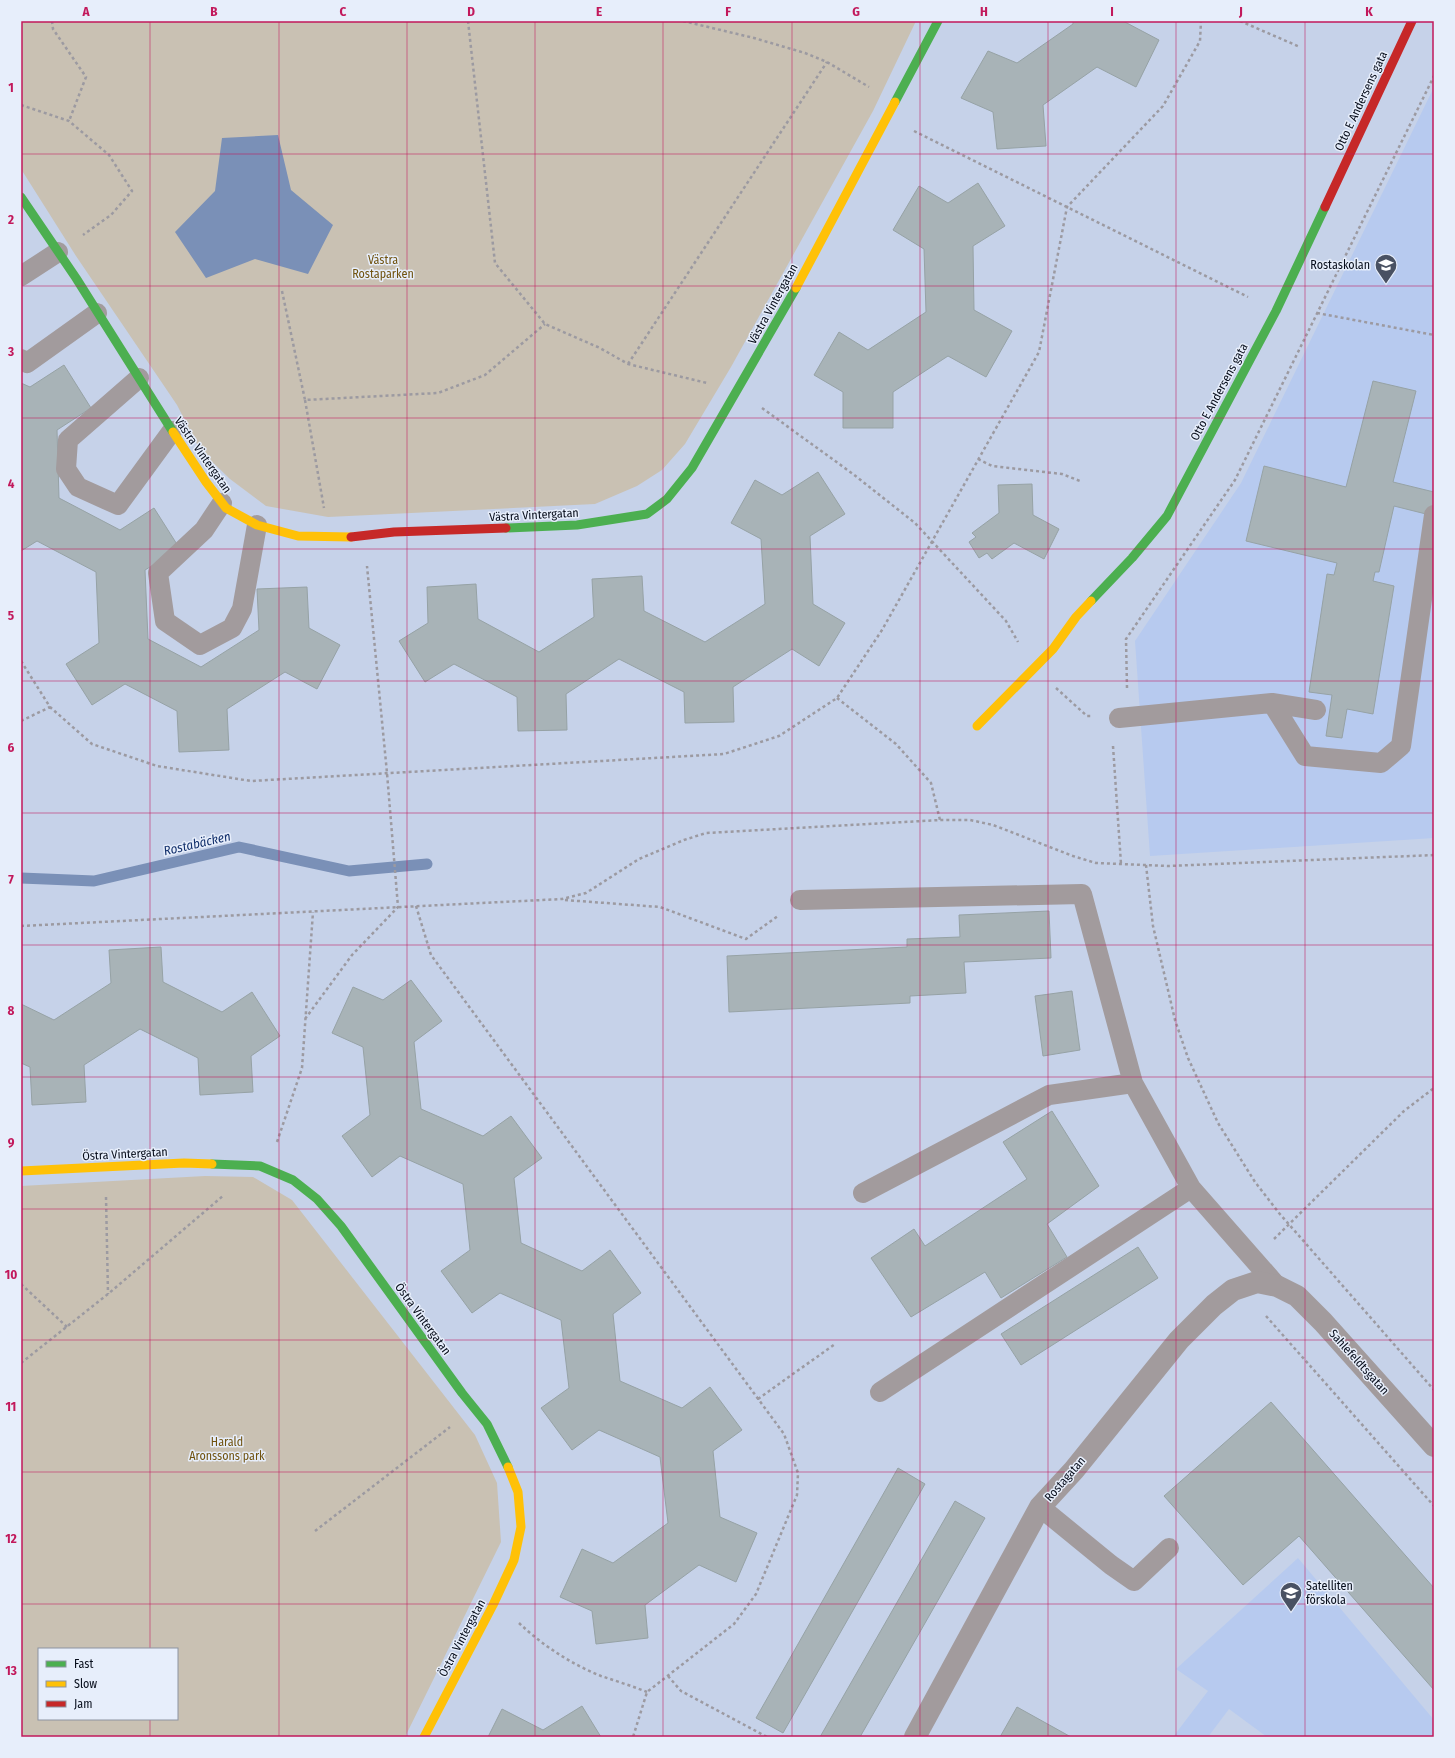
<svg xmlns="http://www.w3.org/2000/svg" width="1455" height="1758" font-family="'Fira Sans Condensed',sans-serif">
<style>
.built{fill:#b7caef}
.green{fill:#c9c1b3;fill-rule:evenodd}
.water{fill:#7a90b7}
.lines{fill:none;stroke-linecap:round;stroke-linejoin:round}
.stream{stroke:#7a90b7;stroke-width:11}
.building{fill:#a8b3b7;stroke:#96a2a5}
.path{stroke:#9c9aa1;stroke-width:2.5;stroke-dasharray:3 3;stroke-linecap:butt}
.lane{stroke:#a29b9d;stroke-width:20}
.street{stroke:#a29b9d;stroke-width:22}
.fast{stroke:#4caf50;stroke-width:9}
.slow{stroke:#ffc107;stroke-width:9}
.jam{stroke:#c62828;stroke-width:9}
.grid{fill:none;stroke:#c2185b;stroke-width:1;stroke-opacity:0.55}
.labels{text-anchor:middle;stroke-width:3;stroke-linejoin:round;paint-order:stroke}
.street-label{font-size:12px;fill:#060c1a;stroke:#e7eefb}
.park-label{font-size:12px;fill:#70520e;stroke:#e7eefb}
.poi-label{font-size:12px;fill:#060c1a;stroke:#e7eefb;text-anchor:end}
.water-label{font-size:13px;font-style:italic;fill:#112f6b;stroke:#e7eefb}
.neatline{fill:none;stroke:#c2185b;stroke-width:1.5}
.grid-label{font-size:13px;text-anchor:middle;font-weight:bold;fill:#c2185b}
</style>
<rect width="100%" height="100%" fill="#c6d2e9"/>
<path class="built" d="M1434 87V838L1150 856 1135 641 1241 483Z
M1298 1558 1434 1720V1737H1267L1229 1709 1208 1737H1173L1208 1691 1176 1669Z"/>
<path class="green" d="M21 21H916L873 111 731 367 685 444 662 470 637 486 595 504 328 517 266 506 230 479 200 450 177 405 76 256 21 169Z
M205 1176 253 1177 292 1200 475 1435 497 1483 501 1542 405 1737H21V1186ZM39 1649H177V1719H39Z"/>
<path class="water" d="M278 135 291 190 333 225 308 274 255 259 206 278 175 232 215 191 222 138Z"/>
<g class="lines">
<path class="stream" d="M21 878 94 881 239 847 349 871 427 864"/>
</g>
<path class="building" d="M1073 21H1123L1159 40 1136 87 1097 67 1043 105 1046 146 997 149 993 112 961 98 988 51 1017 63 1073 24Z
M978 183 1005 226 973 246 974 310 1012 331 986 377 948 356 893 392V428H843V392L814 375 839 332 868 350 926 312 924 249 893 230 919 186 948 203Z
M64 365 91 408 57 430 59 498 120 530 154 508 180 549 145 570 148 639 201 667 259 630 257 589 307 587 309 628 340 645 317 689 285 672 227 709 229 750 179 752 177 711 125 684 92 705 66 664 99 643 96 572 37 541 21 551V383L30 387Z
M1373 381 1416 391 1393 482 1434 492V516L1394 506 1379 572H1375L1373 581 1394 586 1373 714 1347 709 1342 738 1326 736 1332 695 1309 692 1327 574 1334 575 1337 563 1246 541 1264 466 1346 487Z
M818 472 845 514 810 536 813 604 845 623 819 666 792 649 733 687 734 722 685 723 684 692 619 659 566 694 567 730 518 731 517 697 454 664 425 682 399 641 428 623 427 587 476 584 478 619 539 652 594 617 592 579 642 576 644 611 705 642 765 604 761 539 731 523 755 480 782 495Z
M1032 484 1033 515 1059 529 1044 559 1014 543 992 559 987 553 979 558 969 542 976 537 972 533 999 513 998 485Z
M1049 911 1051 958 964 962 966 993 910 996V1003L729 1012 727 956 907 947V939L960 937 959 915Z
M161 947 163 982 222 1012 252 992 280 1036 251 1056 253 1092 200 1095 198 1058 140 1029 84 1065 86 1102 32 1105 30 1067 21 1063V1004L54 1020 111 983 109 950Z
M411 980 442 1021 414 1042 421 1109 483 1136 511 1116 542 1158 514 1178 521 1243 582 1271 610 1250 641 1293 613 1314 620 1381 682 1408 710 1387 742 1430 713 1451 720 1517 757 1533 736 1582 699 1565 645 1605 648 1638 596 1644 592 1611 560 1597 582 1549 613 1563 668 1523 660 1457 599 1430 572 1450 541 1408 569 1388 561 1320 500 1293 472 1313 441 1271 470 1250 463 1184 400 1156 372 1177 342 1136 370 1115 363 1047 332 1033 353 987 383 1000Z
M1072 991 1080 1050 1043 1056 1035 996Z
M1052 1111 1099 1186 1047 1224 1067 1257 1001 1298 985 1272 911 1317 871 1258 914 1229 925 1246 1027 1179 1003 1142Z
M1138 1247 1158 1278 1021 1365 1001 1334Z
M1271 1402 1434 1588V1690L1299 1536 1243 1585 1164 1496Z
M898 1468 925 1484 783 1733 756 1718Z
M955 1501 985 1518 860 1737H820Z
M582 1706 601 1737H488L502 1709 543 1730Z
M1017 1707 1071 1737H1000Z"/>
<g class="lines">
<path class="path" d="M52 21 53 29 86 77 69 121
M468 21 495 263 545 324 600 348 628 364 707 383
M683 21 754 38 805 53 827 62 869 87
M1240 21 1300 47
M21 105 69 121 109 155 132 191 111 215 83 235
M914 131 1248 297
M282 291 305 400 438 393 485 375 545 324
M1317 313 1434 335
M628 364 827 62
M305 400 324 508
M762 408 853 474 915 523 1006 621 1018 642
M978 459 992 466 1062 474 1080 481
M21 661 50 707 92 744 157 766 251 781 724 754 779 736 837 698 882 630 1039 352 1067 207 1163 106 1200 41 1201 21
M1056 688 1087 716H1091
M1127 688 1126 639 1235 480 1434 76
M837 698 896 744 931 783 940 820
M21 721 50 707
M1113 746 1121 864
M1146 865 1153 926 1175 1020 1188 1058 1218 1123 1255 1182 1279 1213 1434 1390
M565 900 660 907 746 939 778 916
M416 906 431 955 784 1434 798 1473 797 1495 756 1594 734 1624 647 1692 633 1737
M21 926 562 899 586 893 639 859 684 840 706 833 940 820H970L993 825 1073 856 1096 863 1168 866 1434 855
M305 1019 352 955 398 907 387 773 367 566
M277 1142 302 1068 313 912
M106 1197 108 1294
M1274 1239 1404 1111 1434 1088
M21 1284 67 1327
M1266 1316 1434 1506
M21 1363 108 1294 224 1195
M758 1399 835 1344
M315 1531 450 1427
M519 1623C542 1645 571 1664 601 1676 616 1681 632 1686 647 1692
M668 1676 681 1691 767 1737"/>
<path class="lane" d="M21 276 58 252
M21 359 27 363 97 313
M139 378 68 440 66 469 78 487 118 505 172 431
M222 503 204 530 158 573 165 621 200 645 232 628 242 609 257 525
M1272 703 1305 756 1381 763 1401 746 1434 515
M1119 718 1272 703 1316 710
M800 900 1082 894 1133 1083 1191 1188 1277 1286
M863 1193 1049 1095 1133 1083
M880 1392 1191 1188
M1040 1507 1111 1565 1134 1581 1169 1548"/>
<path class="street" d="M915 1737 1040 1507 1074 1470 1179 1340 1214 1305 1233 1290 1257 1282 1277 1286 1297 1296 1323 1322 1434 1446"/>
<path class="fast" d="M895 102 938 21
M21 197 76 278 173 432
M506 528 577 525 647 514 667 499 692 468 796 288
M1091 601 1132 558 1167 516 1276 311 1325 207
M212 1164 260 1166 293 1180 317 1199 341 1226 462 1393 487 1424 508 1467"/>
<path class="slow" d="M796 288 895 102
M173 432 206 482 226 508 257 525 298 536 351 537
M977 726 1053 649 1076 617 1091 601
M21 1171 184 1163 212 1164
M424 1737 493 1605 514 1560 521 1527 518 1492 508 1467"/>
<path class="jam" d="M1325 207 1412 21
M351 537 394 532 506 528"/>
</g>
<path class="grid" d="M150 21V1649M279 21V1737M407 21V1737M535 21V1737M663 21V1737M792 21V1737M920 21V1737M1048 21V1737M1176 21V1737M1305 21V1737M21 154H1434M21 286H1434M21 418H1434M21 549H1434M21 681H1434M21 813H1434M21 945H1434M21 1077H1434M21 1209H1434M21 1340H1434M21 1472H1434M21 1604H1434M150 1719V1737"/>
<defs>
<g id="school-pin" transform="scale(1.15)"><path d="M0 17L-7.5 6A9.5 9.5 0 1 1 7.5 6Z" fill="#495162" stroke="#e7eefb"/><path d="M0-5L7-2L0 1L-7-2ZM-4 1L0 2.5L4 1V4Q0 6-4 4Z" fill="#fff"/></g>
</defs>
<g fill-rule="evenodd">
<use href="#school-pin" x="1386" y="265"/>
<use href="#school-pin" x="1291" y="1593"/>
</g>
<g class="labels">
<g class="street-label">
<text transform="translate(1361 101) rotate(-65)" y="4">Otto E Andersens gata</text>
<text transform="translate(773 304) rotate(-61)" y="4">Västra Vintergatan</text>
<text transform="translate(1219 392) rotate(-62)" y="4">Otto E Andersens gata</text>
<text transform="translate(203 455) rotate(55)" y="4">Västra Vintergatan</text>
<text transform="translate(534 515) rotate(-3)" y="4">Västra Vintergatan</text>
<text transform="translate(125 1154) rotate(-3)" y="4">Östra Vintergatan</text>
<text transform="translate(423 1319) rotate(54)" y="4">Östra Vintergatan</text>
<text transform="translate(1359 1362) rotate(48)" y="4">Sahlefeldtsgatan</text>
<text transform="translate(1065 1479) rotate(-49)" y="4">Rostagatan</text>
<text transform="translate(462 1638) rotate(-62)" y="4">Östra Vintergatan</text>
</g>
<g class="park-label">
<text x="383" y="264">Västra<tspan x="383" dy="14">Rostaparken</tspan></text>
<text x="227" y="1446">Harald<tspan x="227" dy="14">Aronssons park</tspan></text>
</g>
<g class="poi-label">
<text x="1370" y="269">Rostaskolan</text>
<text x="1306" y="1590" text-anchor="start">Satelliten<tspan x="1306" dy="14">förskola</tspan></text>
</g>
<g class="water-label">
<text transform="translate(197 843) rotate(-13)" y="5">Rostabäcken</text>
</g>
</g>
<rect width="1455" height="1758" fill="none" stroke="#e7eefb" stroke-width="44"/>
<rect x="38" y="1648" width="140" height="72" fill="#e7eefb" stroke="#8d94a1"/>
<rect x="46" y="1661" width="20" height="6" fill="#4caf50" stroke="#8d94a1"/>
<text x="74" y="1668" font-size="12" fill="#060c1a">Fast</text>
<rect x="46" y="1681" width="20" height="6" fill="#ffc107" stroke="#8d94a1"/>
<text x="74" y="1688" font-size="12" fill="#060c1a">Slow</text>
<rect x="46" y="1701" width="20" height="6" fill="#c62828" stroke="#8d94a1"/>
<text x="74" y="1708" font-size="12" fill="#060c1a">Jam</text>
<rect x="22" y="22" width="1411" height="1714" class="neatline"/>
<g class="grid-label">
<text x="86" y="16">A</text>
<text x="214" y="16">B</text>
<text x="343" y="16">C</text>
<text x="471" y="16">D</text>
<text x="599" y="16">E</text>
<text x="728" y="16">F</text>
<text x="856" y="16">G</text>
<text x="984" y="16">H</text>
<text x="1112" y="16">I</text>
<text x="1241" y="16">J</text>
<text x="1369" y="16">K</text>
<text x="11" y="92">1</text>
<text x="11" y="224">2</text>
<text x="11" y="356">3</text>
<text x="11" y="488">4</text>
<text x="11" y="620">5</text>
<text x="11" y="752">6</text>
<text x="11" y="884">7</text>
<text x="11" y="1015">8</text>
<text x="11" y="1147">9</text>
<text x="11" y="1279">10</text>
<text x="11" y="1411">11</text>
<text x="11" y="1543">12</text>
<text x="11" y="1675">13</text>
</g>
</svg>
